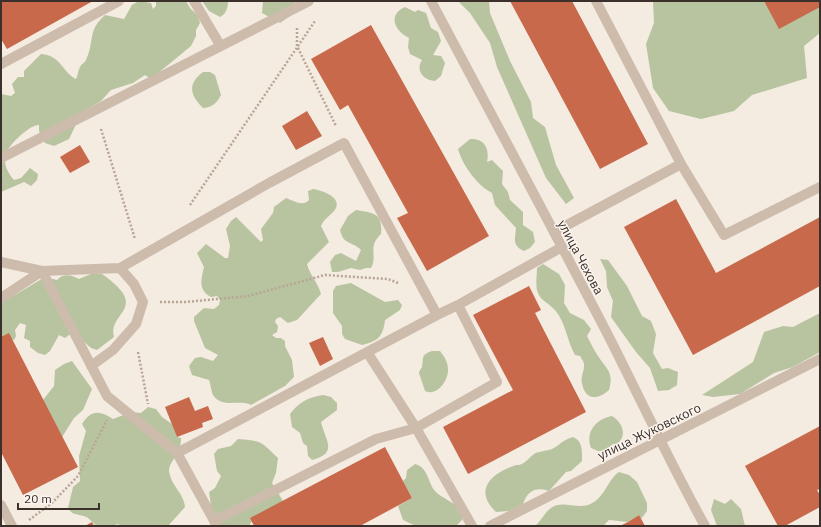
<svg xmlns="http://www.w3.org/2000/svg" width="821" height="527" font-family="'IBM Plex Sans',sans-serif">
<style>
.green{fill:#b8c4a0}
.building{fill:#c8694b}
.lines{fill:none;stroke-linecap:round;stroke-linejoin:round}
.path{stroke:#b9a596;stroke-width:2.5;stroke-dasharray:2 2;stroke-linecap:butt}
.lane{stroke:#cdbbac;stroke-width:10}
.street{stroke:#cdbbac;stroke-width:10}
.labels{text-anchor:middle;stroke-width:3;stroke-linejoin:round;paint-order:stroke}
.street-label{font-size:13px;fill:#3b302b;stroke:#fbf5ee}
</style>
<rect width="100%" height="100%" fill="#f4ebe1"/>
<path class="green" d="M139 1 151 3 153 9 156 6V1H186L190 8 198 16 200 23 196 30V36L191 46 151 79 145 75 133 83 111 90 101 101 82 112 69 139 54 146 45 143 39 131V125C30 124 6 147 5 156 4 166 8 173 14 180L21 178 30 168 38 174 37 180 31 186 24 182 1 192V94L11 96 15 93 12 84 18 77H24V71L41 54C62 56 61 71 76 79 78 75 78 71 80 67 81 64 85 63 86 60 95 41 87 31 105 15L124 19 132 5Z
M202 1H228C228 8 226 14 220 17L209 11Z
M263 1H295V2L290 16 280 23 262 13Z
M458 1H489L490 13 510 61 531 102 533 118 545 127 556 165 574 198 566 204 546 178 497 67 490 43 470 13Z
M653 1H820V33L804 46 807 78 752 95 734 111 701 119 669 111 653 88 646 44 654 23Z
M405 7 415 12 418 10 426 13 431 28 438 32 441 41 433 55 441 56 445 63 441 76 435 81C424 80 415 71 422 60L410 54 408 47 409 38C395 31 387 15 405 7Z
M203 72H210L215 75 221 95C217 103 211 108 203 108 190 95 187 84 203 72Z
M470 139C484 138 490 148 487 162L492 160 503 171 502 184 508 192 510 200 523 212V225L533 232 535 242 530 248 524 251C512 246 515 239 516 228L495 205 492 193C477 185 463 166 458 149Z
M313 189C320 190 341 196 336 208 332 215 324 218 321 226L329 242 307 264C310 276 318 282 321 294L297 320 288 323 280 317 276 319 275 322 278 326 277 332 272 335 276 338H281L285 341V346L292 360 294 377 285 386 251 405C240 399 222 409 213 395 211 391 211 385 209 380L192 375 189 366 195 358 201 357 213 361 218 355 205 348 194 321V317L204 308 214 309 219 305 220 300 217 296 211 297C198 290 201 280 204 267L197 253 206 244 225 258H228L230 246 226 229 231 221 236 217 261 242 263 240 261 229 273 213 274 207 286 198C294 201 303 207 309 200L308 191Z
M356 210C374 213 383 213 381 234 367 247 378 255 371 268H366L360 270 351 268 338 272H332L330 262 335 255 341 253 356 261 361 250C351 240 344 246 340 230L348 216Z
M600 259 608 260 627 286 642 316 651 321 656 334 653 353 662 369 668 368 678 372 677 385 669 390 658 391 650 368 636 352 611 317 613 301 607 287 606 271Z
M543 264 559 274 565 285 564 303 570 313 584 320 591 329 587 336C590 342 594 350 598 356 607 370 614 372 609 390 598 400 585 401 582 383 580 377 585 370 584 364 584 362 581 358 580 356L575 355C567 341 566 323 555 310 550 304 541 301 538 293 535 286 537 276 537 268Z
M91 274H102C152 309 107 312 114 337L97 350 91 348 73 332 65 338 59 335 50 351 45 355 38 353 30 347V341L24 338 26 325 20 323 15 330 16 336 14 340 1 337V299L15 295 45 277 57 280C64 273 71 275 79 279Z
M351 283 385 302 398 300 402 305 400 310 385 320C383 337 378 341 362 345L345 339 342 334V326L333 313V291L336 286Z
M820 313V352L793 367 774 373 740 394 713 397 702 395 753 362 764 332 783 326 793 327Z
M432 351H440C444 356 448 362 448 369 449 380 437 397 425 391L419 373C419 371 421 369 422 367 424 358 420 355 432 351Z
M72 361 92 389 83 410 74 418 62 437 43 400 54 386 55 370 64 364Z
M323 395 331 397 337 403V410L321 422C325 440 339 453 312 460L308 456 307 446 303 443 300 433 292 427 290 414C299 402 309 397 323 395Z
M148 407 156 409 162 417 172 424 177 437 181 438C182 452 169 462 169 470 170 485 184 493 185 507L168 526H123L117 524 113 526H97C94 524 89 518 86 517 77 513 74 517 68 508L73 487 80 481 79 456 86 431 82 424C91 410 99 410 113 419L131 412 141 413Z
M612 416C622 422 628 435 617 444H613L604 451H598L591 448C585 432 596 419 612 416Z
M573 437C583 441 582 451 582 461L571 471 566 472 549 491C536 487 528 490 523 504L509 511 496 512C473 490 491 473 516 465 518 465 520 465 522 464 526 462 530 457 534 454 539 451 546 451 552 449 559 446 562 440 573 437Z
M238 439C262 441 260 441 278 458L276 473 272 483 283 501 252 521 249 526H218L211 506 209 492 215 488 221 476 217 471 214 454 218 449 231 446Z
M415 464C428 467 428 483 435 491 444 501 463 503 462 520L456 526H416L403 520 398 506 412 498 403 481 406 478 407 470Z
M619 472 629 475 637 482 647 503V511L641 519 639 515 628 522 609 520 603 526H535C541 521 545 512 551 508 562 500 575 509 588 505 605 499 607 480 619 472Z
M714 499 725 504 731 499 741 509 745 526H717L711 510Z"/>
<path class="building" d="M1 1H93L7 49 1 39Z
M510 1H572L648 144 600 169Z
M764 1H820V7L779 29Z
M371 25 489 236 427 271 397 218 408 213 348 105 340 110 311 59Z
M307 111 322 136 296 150 282 126Z
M80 145 90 162 70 173 60 157Z
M676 199 716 273 820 217V286L693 355 624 227Z
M529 286 541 310 535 313 586 412 468 474 443 427 513 390 473 315Z
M9 333 78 467 23 495 1 452V337Z
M323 337 333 359 320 366 309 343Z
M189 397 195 411 208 406 213 419 202 423 203 427 177 437 165 407Z
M820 426V489L817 490 820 495V507L785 526H778L745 466Z
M385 447 412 498 360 526H254L250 518Z
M639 515 645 526H620L628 522Z
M92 522 94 526H85Z"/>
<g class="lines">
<path class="path" d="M297 28V46L336 126
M101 129 135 239
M190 205 315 21
M160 302H186L248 296 325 275 388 279 398 283
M138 352 148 404
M29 520 52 503 78 476 107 420"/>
<path class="lane" d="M194 1 220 45
M1 64 119 1
M1 158 309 1
M681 164 724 235 820 187
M554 232 681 164 596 1
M1 262 42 271 120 268 269 183 344 143 437 315 458 305
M1 298 42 271 107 396 177 453 217 526
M91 366 113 350 136 324 143 302 134 284 120 268
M177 453 437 315
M1 505 12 526
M214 521 376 439 416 428 367 352
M472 526 416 428 497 382 458 305 562 247"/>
<path class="street" d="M431 1C490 112 550 223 608 335 640 398 670 463 705 526
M490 526 820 359"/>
</g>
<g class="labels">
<g class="street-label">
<text transform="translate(581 257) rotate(62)" y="5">улица Чехова</text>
<text transform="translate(649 431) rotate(-26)" y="5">улица Жуковского</text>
</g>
</g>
<rect width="821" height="527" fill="none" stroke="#3b302b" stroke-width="4"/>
<path d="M18 503v6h81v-6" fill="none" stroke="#3b302b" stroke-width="2"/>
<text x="24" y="503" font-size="12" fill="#3b302b" stroke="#fbf5ee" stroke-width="3" paint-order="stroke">20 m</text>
</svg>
